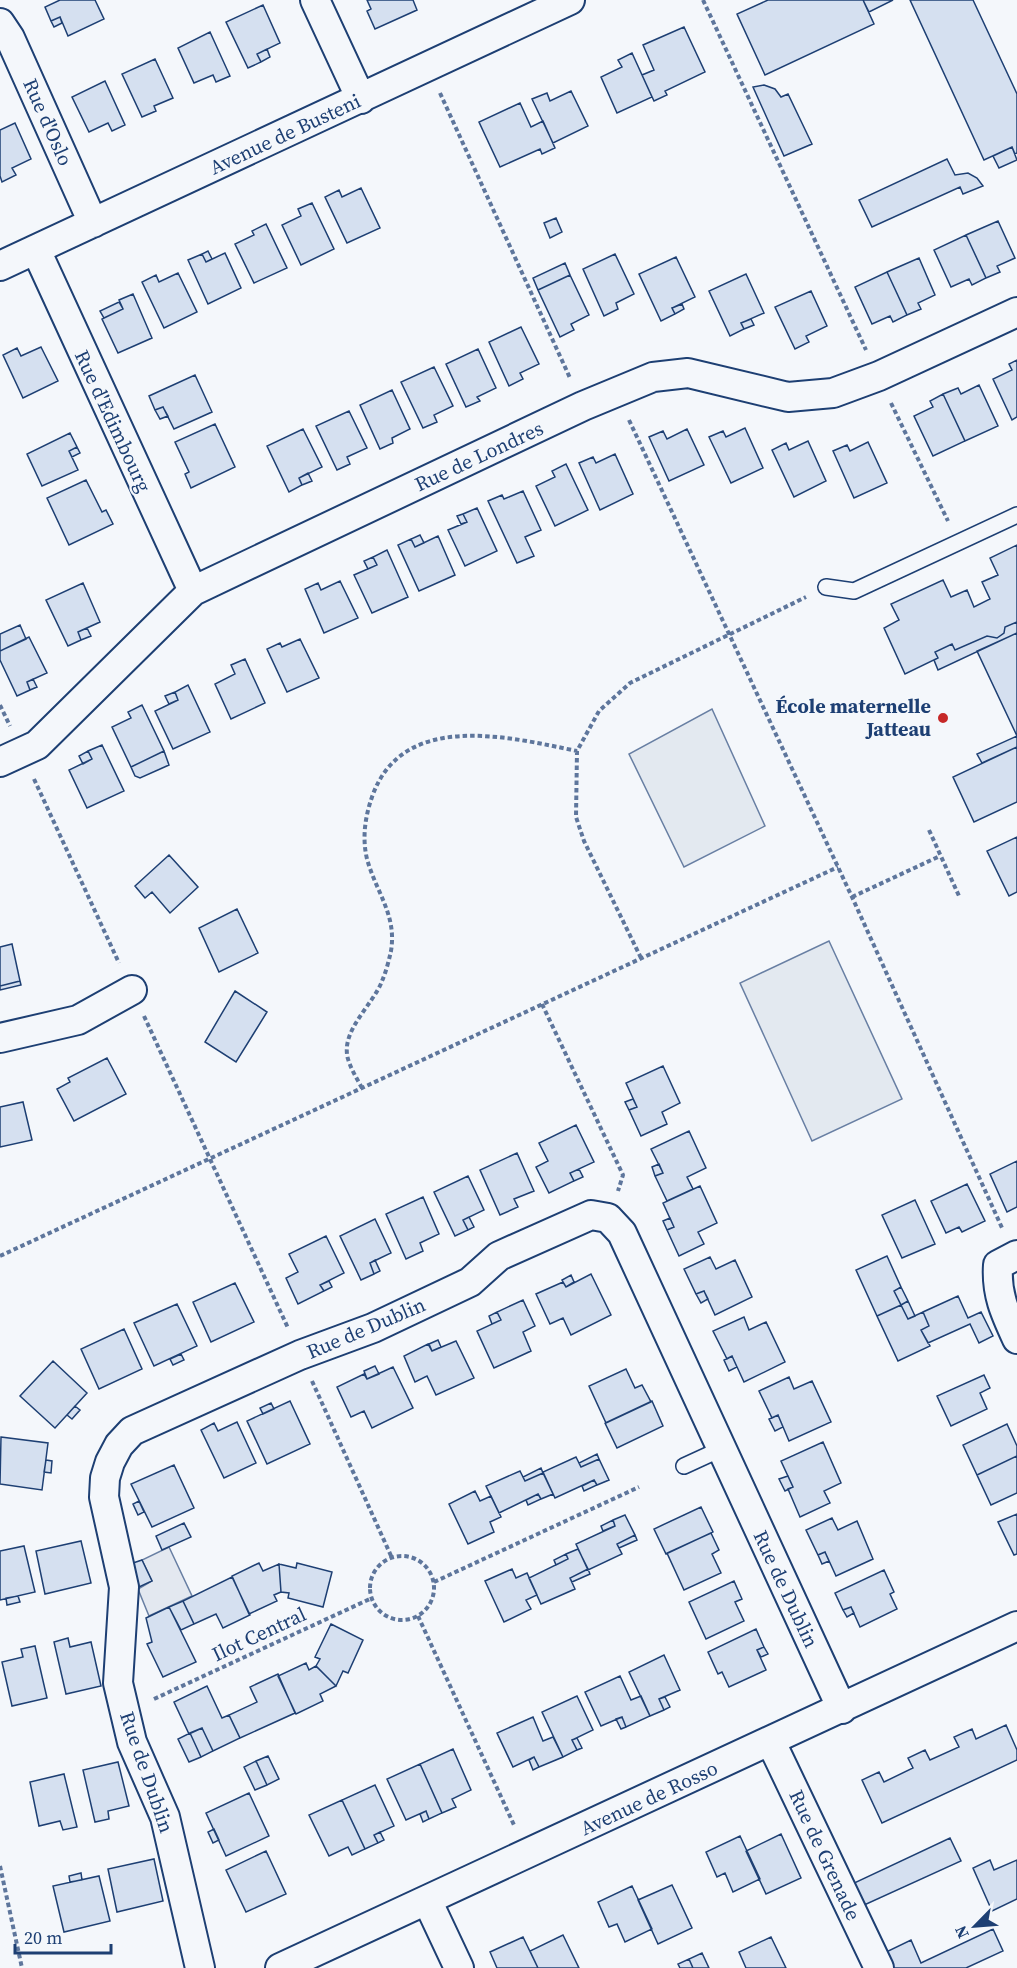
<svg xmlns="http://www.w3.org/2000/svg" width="1017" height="1968" font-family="'Source Serif 4',serif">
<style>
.green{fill:#e3e9f0;stroke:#687fa3;stroke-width:1.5}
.parking{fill:#e3e8f0;stroke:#687fa3;stroke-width:1.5}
.building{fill:#d5e0f0;stroke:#1d3f73;stroke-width:1.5}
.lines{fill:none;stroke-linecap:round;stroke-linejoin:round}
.service-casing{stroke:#1d3f73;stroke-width:18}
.minor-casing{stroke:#1d3f73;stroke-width:32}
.path{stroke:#5e769c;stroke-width:4;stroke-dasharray:4.5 3;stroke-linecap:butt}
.service{stroke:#f4f7fb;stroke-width:15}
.minor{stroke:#f4f7fb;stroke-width:28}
.poi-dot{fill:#c62828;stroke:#f4f7fb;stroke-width:2}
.labels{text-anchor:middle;stroke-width:4.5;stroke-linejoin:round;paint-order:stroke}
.street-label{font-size:20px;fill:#1d3f73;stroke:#f4f7fb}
.poi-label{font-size:20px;font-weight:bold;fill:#1d3f73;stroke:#f4f7fb;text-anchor:end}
</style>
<rect width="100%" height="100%" fill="#f4f7fb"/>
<path class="green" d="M712 709 765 826 684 867 629 754Z
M829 941 902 1099 812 1141 740 983Z"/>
<path class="parking" d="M169 1547 192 1596 149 1616 138 1589 152 1581 142 1560Z"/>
<path class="building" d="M60 0H95L104 19 68 36 60 17 51 21 45 7Z
M367 0H413L417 10 375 29 367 11 371 9Z
M768 0H863L874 24 765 75 737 14Z
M863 0H893L869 12Z
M910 0H973L1017 94V153L1015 154 1012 147 984 160Z
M263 5 280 43 257 54 261 62 248 68 226 22Z
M60 17 62 23 54 27 51 21Z
M684 27 705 72 665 91 667 95 654 101 642 75 654 70 643 45Z
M210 32 230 76 216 82 213 75 194 83 178 48Z
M267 49 270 57 261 62 257 54Z
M632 53 652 97 617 113 601 77 622 67 618 60Z
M155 59 173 98 154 106 156 111 142 117 122 74Z
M105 81 125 125 112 131 108 123 89 132 72 97Z
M764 85 775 89 781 97 788 94 812 144 784 156 753 87Z
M571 91 588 126 553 143 532 99 547 93 550 101Z
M520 103 531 127 543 121 555 148 542 154 540 149 500 167 479 122Z
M15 123 31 159 12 168 16 175 2 182 0 176V130Z
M1012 147 1017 160 999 168 993 156Z
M947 159 955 175 968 173 977 178 983 186 963 194 960 187 872 227 859 200Z
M361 188 380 228 347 243 325 197 339 190 342 197Z
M312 203 334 249 301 265 282 225 301 216 298 209Z
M556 218 562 232 550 238 544 223Z
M998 221 1015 258 997 266 1000 272 986 278 966 235Z
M266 224 287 268 254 283 235 244 254 235 252 231Z
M966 235 986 278 972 285 969 279 951 287 934 250Z
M208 251 212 259 206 262 202 254Z
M225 253 241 288 208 304 188 260 202 254 206 262Z
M615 254 634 294 616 303 618 309 604 316 583 269Z
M676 257 695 297 672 308 675 314 661 321 639 274Z
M919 258 935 295 918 303 921 309 907 315 887 272Z
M565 263 570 275 538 290 533 278Z
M887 272 907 315 893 322 890 316 872 324 855 287Z
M178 273 197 312 164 328 142 282 156 275 159 282Z
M746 274 764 313 741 323 744 329 730 336 709 291Z
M570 275 589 315 571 324 574 330 560 337 538 290Z
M811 291 827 326 806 336 809 342 795 349 775 307Z
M133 294 152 338 118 353 102 319 123 309 119 300Z
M119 302 123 309 104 318 100 311Z
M682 304 684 309 675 314 672 308Z
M751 319 754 325 744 329 741 323Z
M521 327 539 364 520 373 523 379 509 386 489 342Z
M41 347 58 381 23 398 3 355 17 348 21 356Z
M478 349 496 388 477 397 480 401 466 407 446 364Z
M1017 360V417L1012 420 993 379 1012 370 1009 364Z
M434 367 453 406 434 415 437 422 423 428 401 382Z
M195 375 212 412 174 429 163 407 155 410 149 396Z
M979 385 998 426 965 441 943 394 958 388 961 394Z
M392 390 410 429 392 438 393 443 380 449 360 405Z
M943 394 965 441 933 456 914 416 933 407 930 401Z
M163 407 168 416 160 419 155 410Z
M349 411 367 448 347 457 350 464 337 470 316 426Z
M215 424 235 467 191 488 185 474 189 472 175 442Z
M745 428 763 468 731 483 709 437 723 431 726 437Z
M303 429 322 467 299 478 302 485 289 492 267 446Z
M687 429 704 465 669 481 649 437 663 431 667 439Z
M70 433 77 447 69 451 78 470 42 486 27 454Z
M808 441 826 481 794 497 772 450 786 443 789 450Z
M868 442 887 483 854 498 833 451 847 445 850 451Z
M77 447 80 453 72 457 69 451Z
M615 454 633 494 600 510 579 463 593 457 596 463Z
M566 464 588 510 555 526 536 486 555 477 552 471Z
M308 473 312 481 302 485 299 478Z
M86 480 102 512 106 510 113 524 69 545 47 498Z
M523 491 541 530 525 537 534 556 517 563 488 501 502 495 504 499Z
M477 508 497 551 465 566 448 530 467 522 463 514Z
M463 514 467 522 461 524 457 516Z
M420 535 424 543 415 547 411 539Z
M438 536 455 575 419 591 398 545 411 539 415 547Z
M1017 545V622L1005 627 1004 633 997 638 987 636 955 650 952 644 935 652 938 658 905 674 884 628 899 620 891 604 943 580 951 597 967 590 974 607 990 599 982 582 998 575 990 558Z
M387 550 408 597 372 613 354 575 377 565 373 557Z
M373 557 377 565 368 569 364 561Z
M340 581 358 618 324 633 305 589 318 583 321 590Z
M83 583 100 622 78 632 81 640 68 646 46 600Z
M1017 622V633L938 670 934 660 938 658 935 652 952 644 955 650 987 636 997 638 1004 633 1005 627Z
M20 625 26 639 0 651V634Z
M87 628 91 636 81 640 78 632Z
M1017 633V736L977 651Z
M29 637 47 673 27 682 30 690 17 696 0 660V651Z
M300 639 319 678 287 692 267 649 280 643 282 647Z
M245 659 265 703 231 719 215 684 235 674 231 665Z
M33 679 37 687 30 690 27 682Z
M188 685 210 732 173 749 155 711 178 700 175 692Z
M175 692 178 700 169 704 165 696Z
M142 705 164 751 131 767 112 727 131 718 128 712Z
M1017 736V747L982 763 977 754Z
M102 745 124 791 87 808 69 770 92 759 88 751Z
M1017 747V802L974 822 953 777Z
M88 751 92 759 83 764 79 756Z
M164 751 169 765 140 778 135 776 131 767Z
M1017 837V892L1009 896 987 851Z
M169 855 198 887 170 913 152 892 145 898 135 886Z
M237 909 258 953 219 972 199 928Z
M12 944 20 981 0 986V947Z
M20 981 21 985 0 990V986Z
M235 991 267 1012 236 1062 205 1042Z
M107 1058 126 1094 74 1121 57 1089 70 1082 68 1078Z
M663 1066 680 1103 662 1112 667 1124 641 1136 629 1110 637 1107 626 1083Z
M633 1099 637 1107 629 1110 625 1102Z
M23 1102 32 1140 0 1147V1107Z
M576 1125 594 1162 570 1173 574 1181 549 1193 536 1167 548 1161 539 1143Z
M689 1131 706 1168 687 1177 693 1189 667 1201 655 1176 663 1173 651 1149Z
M517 1153 534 1191 514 1199 518 1207 500 1215 480 1170Z
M1017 1161V1207L1007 1212 990 1174Z
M659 1164 663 1173 655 1176 652 1167Z
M579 1169 583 1177 574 1181 570 1173Z
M468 1176 484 1210 463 1220 468 1230 455 1236 434 1192Z
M967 1184 985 1221 962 1232 959 1227 946 1233 931 1201Z
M700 1186 717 1223 698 1232 704 1244 679 1256 667 1230 674 1227 663 1203Z
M423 1197 439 1234 420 1243 423 1251 406 1259 386 1214Z
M915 1200 935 1244 902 1258 882 1215Z
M469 1217 474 1227 468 1230 463 1220Z
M670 1218 674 1227 667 1230 663 1221Z
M375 1219 391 1253 370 1263 374 1274 361 1280 340 1236Z
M326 1236 344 1273 320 1285 324 1291 298 1304 286 1278 298 1272 289 1254Z
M887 1256 901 1287 894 1291 901 1305 877 1316 856 1270Z
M710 1257 716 1269 735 1260 752 1297 715 1315 704 1291 696 1294 684 1269Z
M375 1260 380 1271 374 1274 370 1263Z
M591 1274 611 1315 571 1335 563 1318 550 1324 536 1294 563 1282 566 1287Z
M571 1275 574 1282 566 1287 562 1280Z
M329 1281 332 1287 324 1291 320 1285Z
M235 1283 254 1322 211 1342 193 1302Z
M901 1287 908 1301 901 1305 894 1291Z
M704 1291 708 1299 701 1303 696 1294Z
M958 1296 968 1318 981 1312 993 1336 979 1343 970 1324 928 1343 921 1330 929 1326 923 1312Z
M523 1300 535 1326 523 1332 531 1351 494 1368 477 1331 501 1320 497 1312Z
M908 1301 915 1316 908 1319 901 1305Z
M177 1304 197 1346 154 1366 134 1323Z
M901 1305 908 1319 923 1312 929 1326 921 1330 930 1346 898 1361 877 1316Z
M497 1312 501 1320 492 1324 489 1316Z
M744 1317 749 1330 766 1322 785 1362 744 1382 732 1356 727 1359 713 1331Z
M124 1329 142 1369 99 1389 81 1349Z
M438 1340 441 1347 432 1351 429 1344Z
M456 1341 474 1378 436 1395 427 1376 415 1382 404 1356 428 1344 432 1351Z
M181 1354 184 1360 173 1365 170 1359Z
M732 1356 737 1367 729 1371 724 1360Z
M53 1361 87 1393 55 1428 20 1396Z
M375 1366 379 1374 367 1379 364 1371Z
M393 1367 413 1408 372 1428 364 1411 351 1417 337 1387 364 1374 367 1379Z
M626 1369 635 1388 642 1385 651 1402 606 1423 589 1386Z
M984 1375 990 1388 980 1393 987 1409 951 1426 937 1396Z
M789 1377 794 1389 812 1381 831 1422 789 1441 778 1415 772 1418 759 1391Z
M290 1401 310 1444 267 1464 247 1421Z
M652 1401 663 1426 617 1448 605 1423Z
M271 1403 274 1409 263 1414 260 1408Z
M75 1406 80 1410 72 1419 67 1415Z
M778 1415 783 1427 775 1431 769 1419Z
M237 1422 256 1463 224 1478 201 1430 214 1423 218 1431Z
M1007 1424 1017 1446V1456L977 1475 963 1445Z
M1 1437 48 1443 42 1490 0 1484Z
M823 1442 841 1483 824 1491 830 1503 800 1517 788 1489 793 1487 781 1461Z
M597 1454 599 1459 581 1467 579 1463Z
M1017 1456V1493L991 1505 977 1475Z
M576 1457 581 1467 599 1459 609 1480 597 1485 594 1480 555 1498 543 1472Z
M46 1460 52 1461 51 1473 44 1472Z
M174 1465 194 1508 152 1527 131 1484Z
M541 1468 543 1473 525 1481 523 1477Z
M520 1471 525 1481 543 1473 553 1494 541 1499 538 1494 499 1513 486 1486Z
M788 1476 793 1487 785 1491 779 1479Z
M594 1480 597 1485 584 1491 582 1486Z
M475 1491 480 1501 491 1496 501 1517 490 1522 494 1532 468 1544 449 1504Z
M538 1494 541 1499 528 1505 526 1500Z
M139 1501 144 1512 138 1515 133 1504Z
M701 1507 713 1532 666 1554 654 1529Z
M1017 1514V1554L1014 1555 998 1522Z
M625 1515 635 1535 617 1544 622 1554 588 1570 576 1544 615 1526 613 1520Z
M832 1518 838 1530 857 1521 873 1559 836 1576 825 1552 818 1555 806 1530Z
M613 1520 615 1526 603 1531 601 1526Z
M184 1523 191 1537 162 1550 156 1536Z
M711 1533 719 1550 712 1554 721 1573 684 1590 667 1553Z
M635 1535 637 1540 619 1548 617 1544Z
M81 1541 91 1583 45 1594 36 1551Z
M24 1546 35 1592 0 1600V1551Z
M578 1549 588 1569 570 1578 575 1589 541 1604 529 1578 568 1559 566 1554Z
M825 1552 829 1561 822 1564 818 1555Z
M566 1554 568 1559 556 1565 554 1560Z
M142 1560 152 1581 139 1587 133 1563Z
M259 1563 263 1571 279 1564 281 1592 274 1595 277 1601 249 1614 232 1576Z
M297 1563 332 1572 323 1607 288 1598 289 1593 281 1592 279 1564 296 1568Z
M512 1569 516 1578 527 1573 537 1595 526 1600 531 1609 504 1622 485 1581Z
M588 1569 590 1574 572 1582 570 1578Z
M884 1570 894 1592 890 1594 897 1609 860 1627 851 1607 843 1610 835 1593Z
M232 1577 250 1615 223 1628 216 1614 194 1624 183 1601Z
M734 1581 742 1599 735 1602 744 1621 706 1639 689 1602Z
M18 1596 20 1602 7 1605 6 1598Z
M183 1601 194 1624 181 1630 169 1607Z
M169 1607 196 1662 163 1677 147 1644 152 1642 146 1618Z
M851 1607 854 1613 847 1617 843 1610Z
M331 1624 363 1640 348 1673 343 1671 336 1686 316 1666 320 1659 315 1657Z
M756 1629 764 1647 757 1650 766 1670 729 1687 722 1672 718 1674 708 1652Z
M68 1638 70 1647 91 1642 101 1686 66 1694 54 1642Z
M35 1646 47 1698 12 1706 2 1662 23 1657 21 1649Z
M764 1647 768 1654 761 1657 757 1650Z
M664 1655 680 1690 659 1699 664 1710 650 1716 629 1672Z
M306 1663 309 1670 316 1666 336 1686 320 1694 323 1701 296 1714 278 1676Z
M278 1674 295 1713 240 1738 229 1715 257 1702 250 1687Z
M620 1676 631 1700 641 1696 650 1716 626 1727 622 1717 601 1726 585 1692Z
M207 1686 222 1718 229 1715 240 1738 213 1751 202 1728 189 1734 174 1702Z
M577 1696 593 1730 572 1740 577 1750 563 1757 542 1712Z
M665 1697 670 1707 664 1710 659 1699Z
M533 1717 543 1741 553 1737 563 1757 539 1767 534 1757 513 1767 497 1733Z
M622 1717 626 1727 621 1729 616 1719Z
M1006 1725 1017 1750V1760L882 1823 862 1780 879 1772 884 1782 913 1768 908 1758 925 1750 930 1760 959 1747 954 1737 972 1729 976 1739Z
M202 1728 213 1751 201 1757 190 1733Z
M190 1733 201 1757 189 1762 178 1739Z
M577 1738 582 1748 577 1750 572 1740Z
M453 1749 471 1790 452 1799 456 1807 442 1813 420 1764Z
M268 1756 279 1779 267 1785 256 1761Z
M534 1757 539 1767 533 1770 529 1760Z
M256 1761 267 1785 255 1790 244 1767Z
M118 1762 129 1806 108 1811 109 1819 95 1822 83 1770Z
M420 1764 442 1813 429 1819 426 1811 406 1820 387 1779Z
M64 1774 77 1827 63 1830 60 1821 39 1826 30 1782Z
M375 1785 394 1826 374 1835 378 1843 365 1849 342 1800Z
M249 1793 269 1836 226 1856 206 1813Z
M342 1800 365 1849 352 1855 348 1847 329 1856 309 1815Z
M426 1811 429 1819 423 1822 420 1814Z
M214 1829 219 1840 213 1843 208 1832Z
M380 1832 384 1840 378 1843 374 1835Z
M781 1834 801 1878 766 1894 746 1851Z
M740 1836 760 1879 733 1892 725 1873 717 1877 706 1852Z
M950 1838 961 1861 862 1906 852 1884Z
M266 1851 286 1894 246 1912 226 1870Z
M154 1859 163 1901 117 1912 108 1869Z
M990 1860 994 1870 1017 1860V1899L992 1911 973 1868Z
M81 1873 82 1880 70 1882 69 1876Z
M99 1876 110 1921 64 1932 53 1886Z
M672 1885 692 1928 658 1944 638 1900Z
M632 1886 652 1929 625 1942 617 1924 609 1927 598 1902Z
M993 1929 1003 1951 966 1968H891L884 1953 911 1940 921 1963Z
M563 1935 579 1968H538L530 1951Z
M523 1937 538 1968H497L490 1952Z
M771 1937 786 1968H746L739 1952Z
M702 1953 709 1968H693L689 1959Z
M689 1959 693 1968H680L678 1964Z"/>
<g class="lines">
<g class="service-casing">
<path id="service" d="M826 587 854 591 1017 515
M684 1466 721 1449"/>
</g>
<g class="minor-casing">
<path id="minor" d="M315 0 361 99
M0 23 10 38 93 223
M36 250 193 591
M0 266 570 0
M0 762 37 745 193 591 583 406 653 377 688 373 788 397 833 393 879 376 1017 312
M0 1038 78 1020 132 990
M1017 1255 998 1265C996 1294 1005 1313 1017 1339
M771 1742 879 1968
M427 1900 459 1968
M200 1968 165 1817 132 1742 118 1683 124 1587 104 1497 105 1478 110 1462 119 1445 132 1431 300 1355 373 1328 470 1282 499 1256 591 1215 608 1218 622 1233 842 1709
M280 1968 1017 1626"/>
</g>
<path class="path" d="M703 0 866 350
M440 93 570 378
M891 403 948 521
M629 420 852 897 1003 1230
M0 705 10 726
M34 779 119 963
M929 830 959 896
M852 897 940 856
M641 958 584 841 576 817 577 751 599 711 630 683 806 597
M542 1004 623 1175 618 1191
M144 1016 288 1328
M362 1088C357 1079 351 1069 348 1059 340 1031 373 1005 382 981 386 972 389 960 391 951 397 915 376 892 367 859 362 838 365 817 372 797 402 710 509 737 577 751
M0 1256 838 867
M312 1381 392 1558
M370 1588a32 32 0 1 1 64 0a32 32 0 1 1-64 0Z
M434 1582 639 1487
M418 1616 514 1825
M154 1699 372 1598
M0 1866 22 1968"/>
<use href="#service" class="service"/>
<use href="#minor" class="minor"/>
</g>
<circle class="poi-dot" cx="943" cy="718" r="6"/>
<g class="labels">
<g class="street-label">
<text transform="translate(48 122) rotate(66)" y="7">Rue d'Oslo</text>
<text transform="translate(285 134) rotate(-25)" y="7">Avenue de Busteni</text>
<text transform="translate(113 421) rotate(65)" y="7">Rue d'Edimbourg</text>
<text transform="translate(479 456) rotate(-25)" y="7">Rue de Londres</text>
<text transform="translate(366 1328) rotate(-23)" y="7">Rue de Dublin</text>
<text transform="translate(786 1589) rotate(65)" y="7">Rue de Dublin</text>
<text transform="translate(259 1634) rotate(-25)" y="7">Ilot Central</text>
<text transform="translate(147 1772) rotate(71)" y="7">Rue de Dublin</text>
<text transform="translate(649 1798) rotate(-25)" y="7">Avenue de Rosso</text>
<text transform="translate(825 1855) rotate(65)" y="7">Rue de Grenade</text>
</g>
<g class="poi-label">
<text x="931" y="713">École maternelle<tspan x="931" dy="23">Jatteau</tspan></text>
</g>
</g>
<g transform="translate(975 1926) rotate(245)" stroke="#f4f7fb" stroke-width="4.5" paint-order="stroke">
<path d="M0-4.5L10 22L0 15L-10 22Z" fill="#1d3f73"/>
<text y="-9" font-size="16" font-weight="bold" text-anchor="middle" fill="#1d3f73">N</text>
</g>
<path d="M15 1944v9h96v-9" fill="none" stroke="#1d3f73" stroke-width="3"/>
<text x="24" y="1944" font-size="18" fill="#1d3f73" stroke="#f4f7fb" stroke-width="4.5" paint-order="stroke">20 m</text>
</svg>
